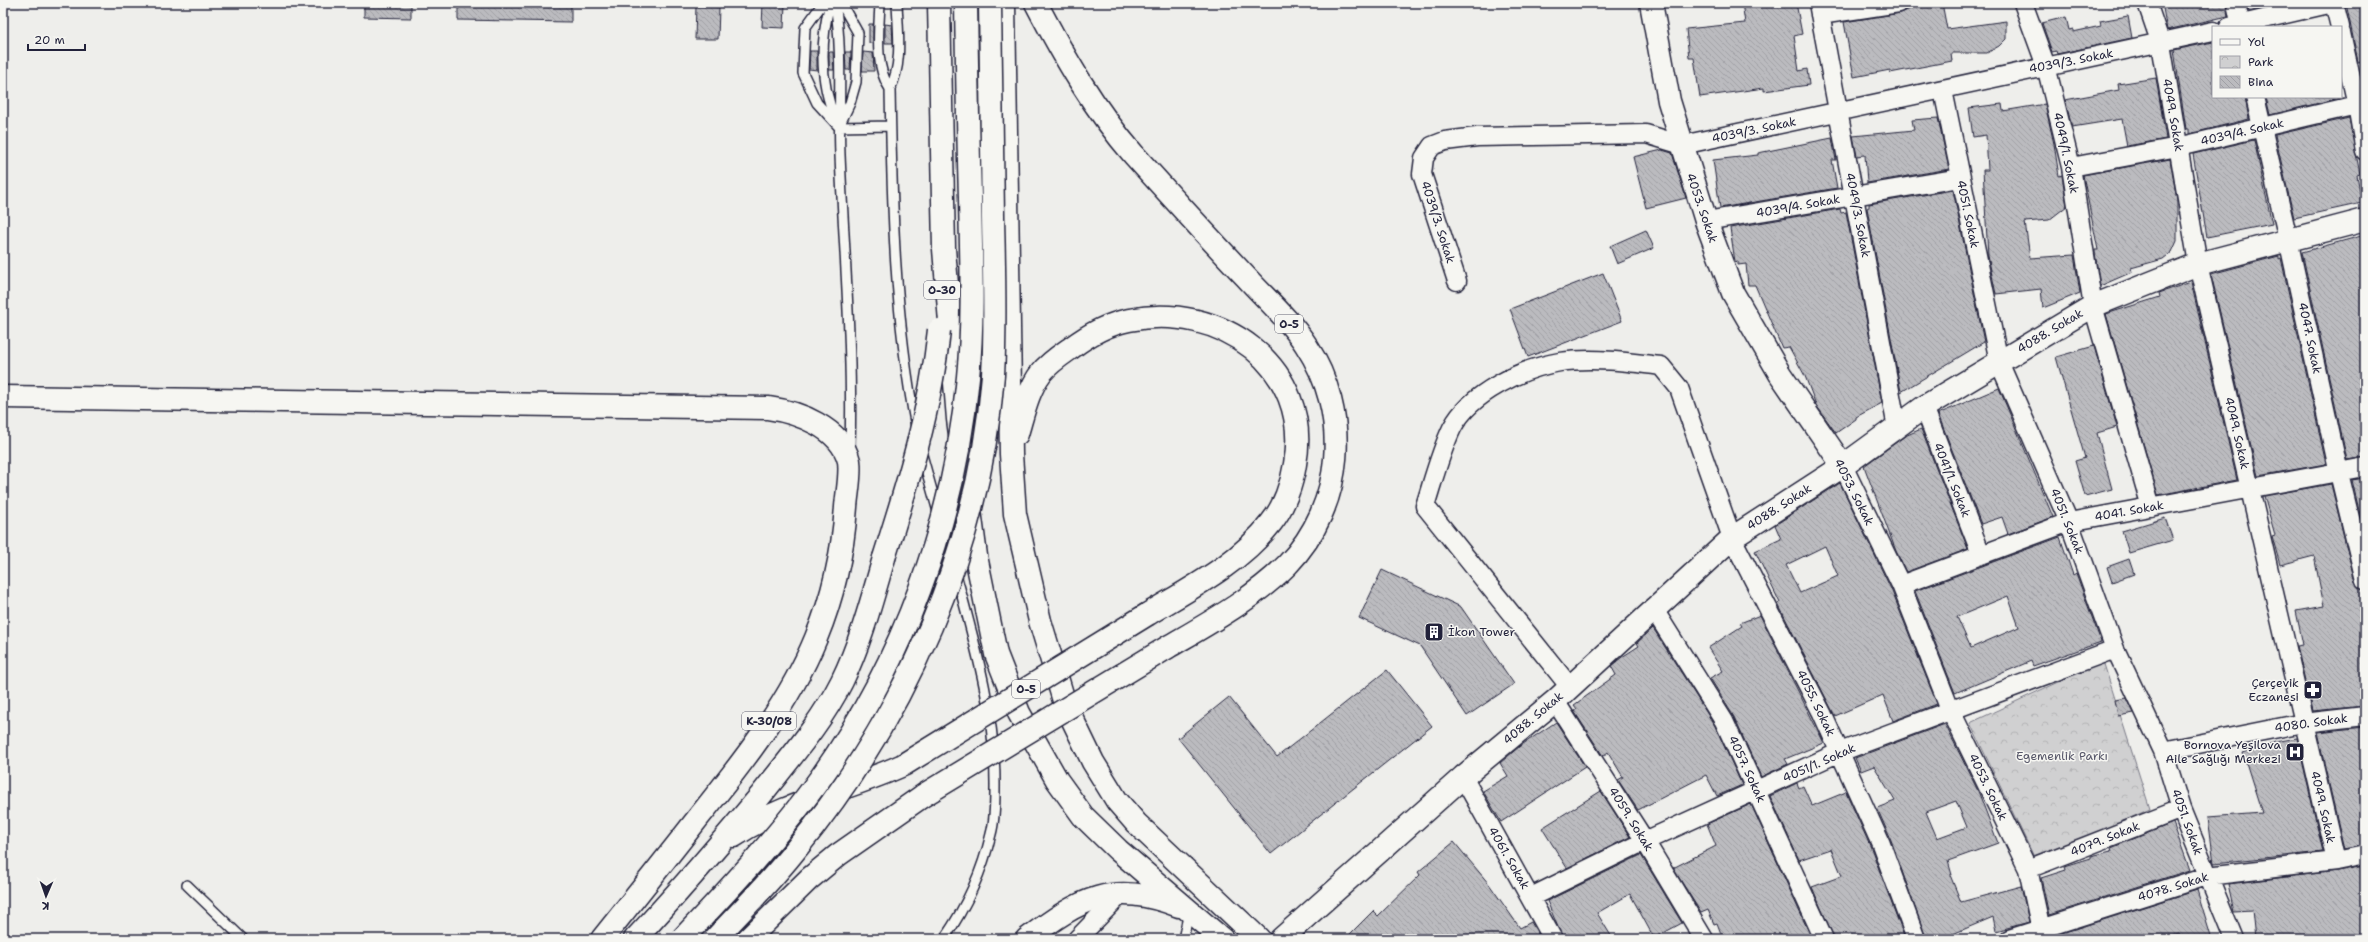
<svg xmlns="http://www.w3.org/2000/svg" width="2368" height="942" font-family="'Shantell Sans',sans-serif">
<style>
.park{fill:url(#park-crowns);stroke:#797986}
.building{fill:url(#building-back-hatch);stroke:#22223b;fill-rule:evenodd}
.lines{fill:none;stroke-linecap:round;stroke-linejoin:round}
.lane-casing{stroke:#22223b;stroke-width:12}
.street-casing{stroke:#22223b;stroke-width:21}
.secondary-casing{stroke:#22223b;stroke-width:25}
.primary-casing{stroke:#22223b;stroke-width:25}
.lane{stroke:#f6f6f2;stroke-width:9}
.street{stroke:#f6f6f2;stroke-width:18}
.secondary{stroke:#f6f6f2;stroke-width:22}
.primary{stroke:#f6f6f2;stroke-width:22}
.primary-bridge-casing{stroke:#22223b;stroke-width:25;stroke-linecap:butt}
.primary-bridge{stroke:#f6f6f2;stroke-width:22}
.labels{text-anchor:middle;stroke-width:3;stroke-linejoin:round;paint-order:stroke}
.shield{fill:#f6f6f2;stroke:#626272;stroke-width:1}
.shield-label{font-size:11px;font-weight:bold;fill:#22223b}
.street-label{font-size:12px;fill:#22223b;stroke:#f6f6f2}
.poi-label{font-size:12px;fill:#22223b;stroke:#f6f6f2;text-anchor:end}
.park-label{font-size:12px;fill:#565668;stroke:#f6f6f2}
</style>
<defs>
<pattern id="park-crowns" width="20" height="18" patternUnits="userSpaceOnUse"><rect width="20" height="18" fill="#d0d0d1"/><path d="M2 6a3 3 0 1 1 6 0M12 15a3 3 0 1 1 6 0" fill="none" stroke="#b2b2b4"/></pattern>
<pattern id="building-back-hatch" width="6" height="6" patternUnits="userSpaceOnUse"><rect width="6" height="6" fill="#bbbbbf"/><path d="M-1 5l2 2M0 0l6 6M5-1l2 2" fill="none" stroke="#a0a0a5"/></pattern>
</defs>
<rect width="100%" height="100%" fill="#eeeeeb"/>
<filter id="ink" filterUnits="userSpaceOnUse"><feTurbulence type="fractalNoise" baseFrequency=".025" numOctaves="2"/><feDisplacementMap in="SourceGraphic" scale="8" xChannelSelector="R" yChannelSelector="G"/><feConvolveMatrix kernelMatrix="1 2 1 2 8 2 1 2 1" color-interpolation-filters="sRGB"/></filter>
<g filter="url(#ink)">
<path class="park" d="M2103 661 2150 809 2036 861 1970 723Z"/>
<path class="building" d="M364 3H411V18L364 17Z
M458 3H571V22L458 20Z
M763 3H785L784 28 762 27Z
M1742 3H1796L1802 34 1794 36 1799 71 1807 69 1809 85 1764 91V88L1700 97 1694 58H1689L1686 29 1745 23Z
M1938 3H1942L1947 29 2006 21V39L1999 46 1987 53H1951L1952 61 1890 73V70L1854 77 1844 22 1901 13 1915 7Z
M2162 3H2226L2228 16 2167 30Z
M2247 3H2286L2249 12Z
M2346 3H2365V61L2358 62Z
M696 6 719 7 718 39H695Z
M2128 16 2132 38 2057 54 2056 51 2052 52 2042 23 2066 17 2069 30 2073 29V32L2101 26 2100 21Z
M869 24H873V43H869Z
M885 24 892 25 893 43H885Z
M2213 42V97H2245L2249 119 2189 134V129H2186L2174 50Z
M810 51H817V70L809 69Z
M829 52H833L834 70H829Z
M845 52H851L850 70H846Z
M863 52 873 53 874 71H862Z
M2156 78 2166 139 2127 146 2122 119 2072 127 2065 100 2119 90 2118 84Z
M2266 97H2344L2270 115Z
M2002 104 2003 111 2045 104 2054 144 2059 176 2062 175 2067 206 2049 220 2025 222 2030 258 2074 255 2080 293 2043 308 2041 289 1996 294 1988 256 1983 170H1988L1986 135 1973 137 1969 108Z
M1938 118 1949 169 1867 183 1865 155 1857 156 1853 136 1914 130 1912 120Z
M2349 118 2360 174 2357 175 2362 203 2294 218 2275 135Z
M1832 138 1836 160H1832L1837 188 1720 208 1713 160 1758 155V153Z
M2254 140 2272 224 2207 237 2193 154Z
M1662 150 1672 153 1686 198 1646 208 1633 157Z
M2170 159 2177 200V241L2172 252 2163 259 2131 268 2132 272 2100 286 2095 253V250H2098L2083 175Z
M1953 190 1984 342 1901 392 1867 208 1869 207V204Z
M1840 209 1841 213 1846 212 1882 403 1856 417V419L1836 433 1816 405 1805 376 1789 347 1782 348 1755 285H1748L1746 264 1738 265V261L1735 262 1730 228Z
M1646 230 1654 248 1617 264 1610 246Z
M2365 235V457L2347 460 2302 252Z
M2279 256V259L2281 258 2326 464 2258 476 2211 274Z
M1603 273 1622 321 1528 357 1510 309Z
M2191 282 2237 480 2158 495 2106 314 2160 297 2159 293Z
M2094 346 2117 427 2097 433 2112 489 2085 496 2075 461 2085 458 2056 357Z
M1999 388 2053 517 2008 534 2002 517 1981 524 1938 414Z
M1921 429 1968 549 1906 572 1896 551 1864 466 1905 436Z
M2365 478V536L2352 480Z
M1840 483 1891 589 1937 704 1893 721 1883 695 1835 716 1778 604 1780 603 1755 551 1781 539 1775 525ZM1825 546 1838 576 1800 593 1786 565Z
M2331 484 2355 582 2363 590 2365 601V706L2312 711 2297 646 2303 645 2296 611 2324 606 2314 556 2280 565 2272 536 2275 535 2264 496Z
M2165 518 2173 540 2129 553 2122 531Z
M2060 537 2073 575 2076 573 2101 642 2033 666 2031 661 1955 693 1915 591ZM2008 596 2019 627 1971 648 1957 617Z
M2129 559 2134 574 2112 582 2107 567Z
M1382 570 1461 607 1514 684 1467 716 1420 646 1359 618Z
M1760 615 1824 743 1785 759 1788 764 1761 777 1734 717 1710 678 1723 671 1708 648 1742 626 1740 623Z
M1653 628 1715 726 1742 785 1717 796 1706 775 1638 810 1618 780 1623 777 1608 752 1603 756 1574 711 1577 709 1574 705 1616 675 1611 666 1622 657 1639 646 1637 643Z
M1387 670 1432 726 1271 854 1178 738 1229 697 1277 757Z
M2127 698 2134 713 2118 716 2115 700Z
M1556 722 1585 767 1501 822 1483 791 1508 776 1500 763 1520 746Z
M1945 724 1978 791 1998 843 1948 861 1952 875H1950L1961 902 2021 886 2029 922 1996 931 1993 917 1941 939H1926L1891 840 1877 808 1895 801 1874 766 1861 771 1855 758ZM1956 801 1967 827 1937 838 1926 812Z
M2365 727V845L2344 849 2317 732Z
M2297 738 2323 852 2214 863 2208 817 2262 813 2243 753 2275 742Z
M1797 783 1799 788 1803 786 1812 806 1846 792 1871 848 1905 939H1834L1812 887 1842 876 1831 849 1799 860 1770 796Z
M1601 791 1630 837 1567 868 1542 828Z
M1751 804 1812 939H1723L1717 923 1714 924 1708 910 1701 913 1673 868 1716 846 1707 824Z
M2173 823 2190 870 2049 915 2041 878 2066 870 2065 866 2091 858V856L2112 851 2111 848Z
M1454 842 1489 884 1520 928 1531 922 1541 939H1345L1373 911 1378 916 1420 875 1418 872Z
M1641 855 1682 923 1654 938 1630 894 1597 913 1613 939H1563L1547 901Z
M2365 866V939H2255L2252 910 2234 911 2228 884 2337 871Z
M2197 890 2212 939H2180L2179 934 2160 939H2063L2062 933Z"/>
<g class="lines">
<g class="lane-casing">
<path id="lane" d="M823 3 805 28 803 73 817 103 839 127 890 126
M830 3C820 43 819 82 836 120
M835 3C843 53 838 104 840 155 844 252 853 351 850 449
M880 3C879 30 874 66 890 89 892 203 894 315 916 427
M890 89C903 64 898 31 897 3
M840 124 850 103 856 82 858 33 841 3
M921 451 938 512
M187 885 243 939
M944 939C966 907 982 873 991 834 995 820 995 804 995 789 996 716 975 644 956 574
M1183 939 1189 912"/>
</g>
<g class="street-casing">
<path id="street" d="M1818 3 1897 428
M2023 3 2046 66 2071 167 2093 306 2151 507
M2147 3 2161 44 2198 264 2336 861
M2236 3 2241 27
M2334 3 2340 27
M1820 15 1899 3
M2229 27 2333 3
M2341 33 2357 105 2365 151
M1943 90 1999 362 2069 522 2115 649 2163 751 2181 809 2234 939
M2255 97 2288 239 2339 473 2365 580
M2071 167 2178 147 2365 103
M1706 221 1960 178
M1457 281 1422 174 1424 158 1432 146 1445 141 1477 137 1646 134 1682 145 2213 31
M1924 407 1981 554
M1843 466 1901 585 1950 709 2028 869 2043 939
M1901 585 2069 522 2365 467
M1653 608 1724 721 1824 939
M1570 687 1425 506C1433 481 1440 453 1452 428 1470 393 1523 368 1560 362 1591 357 1630 362 1661 366L1679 388 1732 538 1822 713 1881 844 1916 939
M1555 701 1645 841 1704 939
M2163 751 2303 723 2365 716
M1463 777 1553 939
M2028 869 2181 809
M1531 897 1645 841 1840 752 2115 649
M1077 939 1122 893
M2009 939 2207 876 2336 861 2365 855"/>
</g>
<g class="secondary-casing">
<path id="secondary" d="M1651 3 1669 101 1706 221 1733 293 1780 374 1843 466
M1281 939 1463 777 1555 701 1732 538 1843 466 1924 407 2093 306 2198 264 2365 220"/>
</g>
<g class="primary-casing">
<path id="primary" d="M939 3 944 249 958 419 976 556 996 654 1019 713 1057 780 1083 816 1118 850 1222 939
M1004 3 1011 454 1015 514 1040 621 1065 704 1093 762 1117 801 1136 823 1259 939
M1036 3C1064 57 1094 109 1134 155 1171 196 1208 237 1246 277 1266 299 1290 320 1306 345 1351 413 1345 505 1287 565 1253 599 1209 623 1168 647
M3 397 768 408C798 412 841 428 849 461 851 475 847 493 846 507 843 551 833 597 816 638 789 704 742 763 698 818 666 859 634 899 602 939
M1017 434C1023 414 1028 390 1041 373 1049 363 1061 355 1071 348 1088 335 1108 324 1129 320 1219 301 1313 366 1295 464 1292 484 1284 507 1271 523 1240 563 1191 588 1148 614
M734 836C787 801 846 791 903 765
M635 939C679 892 720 844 761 795 790 758 821 723 842 681 861 642 872 599 884 558
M748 939 809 879 838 855 924 795
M1027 939C1080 899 1112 880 1179 906"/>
</g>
<use href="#lane" class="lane"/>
<use href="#street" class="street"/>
<use href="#secondary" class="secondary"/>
<use href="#primary" class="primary"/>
<g class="primary-bridge-casing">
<path id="primary-bridge" d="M884 558C908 483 931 408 939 330
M903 765 1148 614
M924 795 1168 647
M682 939C730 888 778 837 819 780 903 663 955 520 968 377 974 317 971 257 970 198 968 133 967 68 966 3
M715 939C743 909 772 880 797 848 906 715 980 548 993 375 996 323 994 270 993 217 992 146 991 74 990 3"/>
</g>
<use href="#primary-bridge" class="primary-bridge"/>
</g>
</g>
<defs>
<g id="building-square" transform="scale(1)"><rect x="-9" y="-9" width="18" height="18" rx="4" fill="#22223b" stroke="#f6f6f2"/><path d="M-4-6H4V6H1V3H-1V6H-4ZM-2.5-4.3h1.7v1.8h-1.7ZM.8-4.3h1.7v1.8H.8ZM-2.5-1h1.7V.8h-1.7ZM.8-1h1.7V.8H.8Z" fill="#fff"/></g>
<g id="pharmacy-square" transform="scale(1)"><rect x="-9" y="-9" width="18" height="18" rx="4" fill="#22223b" stroke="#f6f6f2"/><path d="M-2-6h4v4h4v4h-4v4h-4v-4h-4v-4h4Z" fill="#fff"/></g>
<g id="hospital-square" transform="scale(1)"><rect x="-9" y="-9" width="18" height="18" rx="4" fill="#22223b" stroke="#f6f6f2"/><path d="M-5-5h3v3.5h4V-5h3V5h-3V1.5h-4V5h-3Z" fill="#fff"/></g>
</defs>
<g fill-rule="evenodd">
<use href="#building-square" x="1434" y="632"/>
<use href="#pharmacy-square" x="2313" y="690"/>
<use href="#hospital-square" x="2295" y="752"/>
</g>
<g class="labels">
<g class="shield">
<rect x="924" y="281" width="36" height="18" rx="3"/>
<rect x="1275" y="315" width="28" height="18" rx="3"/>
<rect x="1012" y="680" width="28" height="18" rx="3"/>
<rect x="742" y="712" width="54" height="18" rx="3"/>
</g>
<g class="shield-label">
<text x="942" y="294">O-30</text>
<text x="1289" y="328">O-5</text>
<text x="1026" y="693">O-5</text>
<text x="769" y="725">K-30/08</text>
</g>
<g class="street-label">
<text transform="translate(2071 61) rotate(-11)" y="4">4039/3. Sokak</text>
<text transform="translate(2173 115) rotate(80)" y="4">4049. Sokak</text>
<text transform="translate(1754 130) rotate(-12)" y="4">4039/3. Sokak</text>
<text transform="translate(2242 132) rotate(-13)" y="4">4039/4. Sokak</text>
<text transform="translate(2066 153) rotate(78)" y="4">4049/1. Sokak</text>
<text transform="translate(1798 206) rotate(-10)" y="4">4039/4. Sokak</text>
<text transform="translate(1702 208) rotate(71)" y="4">4053. Sokak</text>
<text transform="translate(1968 214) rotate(78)" y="4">4051. Sokak</text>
<text transform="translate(1858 215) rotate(79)" y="4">4049/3. Sokak</text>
<text transform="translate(1438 222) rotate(72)" y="4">4039/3. Sokak</text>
<text transform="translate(2050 331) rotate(-31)" y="4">4088. Sokak</text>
<text transform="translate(2310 338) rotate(78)" y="4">4047. Sokak</text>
<text transform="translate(2237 433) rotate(77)" y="4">4049. Sokak</text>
<text transform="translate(1952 480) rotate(68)" y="4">4041/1. Sokak</text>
<text transform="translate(1854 492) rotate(63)" y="4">4053. Sokak</text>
<text transform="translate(1779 507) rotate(-33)" y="4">4088. Sokak</text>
<text transform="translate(2129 511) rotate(-10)" y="4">4041. Sokak</text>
<text transform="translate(2067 521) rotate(68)" y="4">4051. Sokak</text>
<text transform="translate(1816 703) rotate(64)" y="4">4055. Sokak</text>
<text transform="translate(1533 718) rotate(-40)" y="4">4088. Sokak</text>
<text transform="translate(2311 723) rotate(-8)" y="4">4080. Sokak</text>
<text transform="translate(1819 763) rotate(-24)" y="4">4051/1. Sokak</text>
<text transform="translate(1747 769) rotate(65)" y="4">4057. Sokak</text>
<text transform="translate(1988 787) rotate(64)" y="4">4053. Sokak</text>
<text transform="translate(2323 807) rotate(77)" y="4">4049. Sokak</text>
<text transform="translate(1631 819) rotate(58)" y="4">4059. Sokak</text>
<text transform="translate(2187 822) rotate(70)" y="4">4051. Sokak</text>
<text transform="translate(2105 839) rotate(-22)" y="4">4079. Sokak</text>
<text transform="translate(1509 858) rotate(60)" y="4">4061. Sokak</text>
<text transform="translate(2173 887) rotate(-17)" y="4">4078. Sokak</text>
</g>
<g class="poi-label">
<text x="1448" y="636" text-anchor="start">İkon Tower</text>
<text x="2299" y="687">Çerçevik<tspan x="2299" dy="14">Eczanesi</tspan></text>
<text x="2281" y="749">Bornova Yeşilova<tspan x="2281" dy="14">Aile Sağlığı Merkezi</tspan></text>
</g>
<g class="park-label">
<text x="2062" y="760">Egemenlik Parkı</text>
</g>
</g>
<rect width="2368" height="942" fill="none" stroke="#f6f6f2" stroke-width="16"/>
<rect x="8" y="8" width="2352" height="926" fill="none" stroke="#22223b" stroke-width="1.5" filter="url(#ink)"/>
<rect x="2212" y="26" width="130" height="72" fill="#f6f6f2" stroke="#a1a1a9"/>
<rect x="2220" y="39" width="20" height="6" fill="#f6f6f2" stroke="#a1a1a9"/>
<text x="2248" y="46" font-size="12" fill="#22223b">Yol</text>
<rect x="2220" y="56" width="20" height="12" fill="url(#park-crowns)" stroke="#a1a1a9"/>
<text x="2248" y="66" font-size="12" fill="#22223b">Park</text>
<rect x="2220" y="76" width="20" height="12" fill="url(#building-back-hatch)" stroke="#a1a1a9"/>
<text x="2248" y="86" font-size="12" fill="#22223b">Bina</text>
<g transform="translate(46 896) rotate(182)" stroke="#f6f6f2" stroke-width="3" paint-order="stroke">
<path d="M0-3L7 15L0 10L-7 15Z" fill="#22223b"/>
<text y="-6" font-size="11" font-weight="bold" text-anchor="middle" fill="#22223b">K</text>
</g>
<path d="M28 44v6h57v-6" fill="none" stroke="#22223b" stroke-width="2"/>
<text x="34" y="44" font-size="12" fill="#22223b" stroke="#f6f6f2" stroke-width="3" paint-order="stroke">20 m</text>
</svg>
